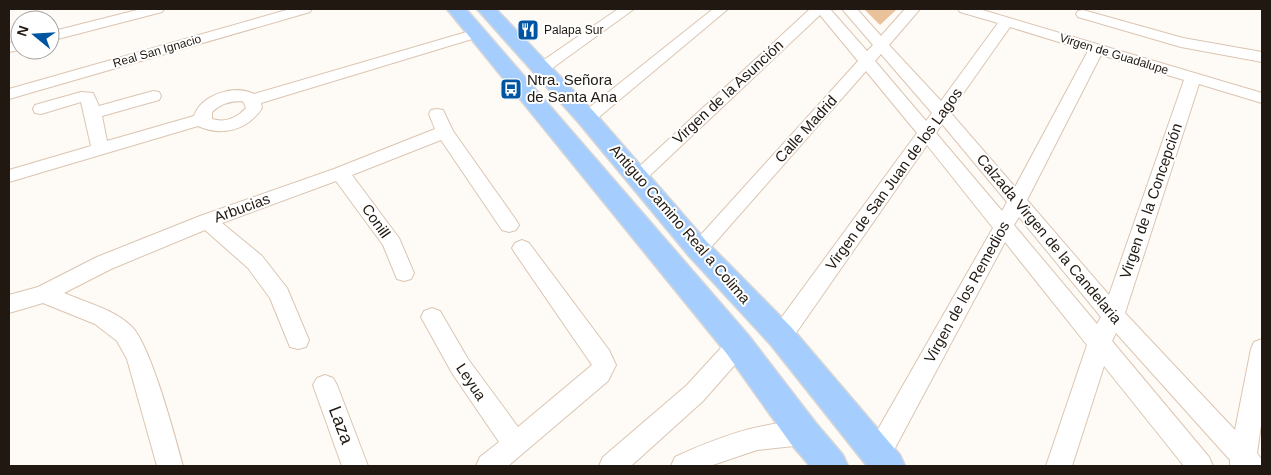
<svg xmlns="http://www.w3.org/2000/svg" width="1271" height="475" font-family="Helvetica,sans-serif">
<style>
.green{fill:#e9c19a}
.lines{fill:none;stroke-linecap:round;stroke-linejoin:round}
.minor-casing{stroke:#dbc5b1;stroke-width:2}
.major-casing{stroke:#d7d6d4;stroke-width:3}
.minor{fill:#fff;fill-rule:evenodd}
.major{fill:#a5ceff;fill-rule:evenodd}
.labels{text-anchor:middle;stroke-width:4;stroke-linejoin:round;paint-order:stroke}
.far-poi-label{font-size:12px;fill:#211911;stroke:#fff;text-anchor:start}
.far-street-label{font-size:12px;fill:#211911;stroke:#fff}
.poi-label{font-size:15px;fill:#211911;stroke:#fff;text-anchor:start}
.street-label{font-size:15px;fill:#211911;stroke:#fff}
.near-street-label{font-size:18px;fill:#211911;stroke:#fff}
</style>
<rect width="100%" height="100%" fill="#fefaf6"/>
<path class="green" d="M864 9H897L880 25Z"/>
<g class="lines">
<g class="minor-casing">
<path id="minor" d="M141 9H164L162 12 50 41V32Z
M290 9H312L310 12 9 99V89Z
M618 9H634L547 72H535L533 69 535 66Z
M713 9H728L593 122 587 123 581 122 579 118 581 114Z
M810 9H830L867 51 873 45 842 9H857L881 36 905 9H920L889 45 941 101 998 23 960 12 958 9H979L1262 93V103L1199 84 1125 313 1235 430 1251 349 1254 342 1262 339V418L1257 453 1262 460V466H1230V460L1116 333 1112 341 1209 457 1213 466H1184L1104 366 1072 466H1046L1087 345 1005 242 887 463 878 466 869 463 865 454 869 445 993 228 927 145 789 343 781 345 773 343 770 336 773 329 917 133 866 71 705 254 698 257 691 254 688 249 858 61 820 15 645 180 638 182 631 180 629 176ZM1010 27 1088 51 1015 187 950 112ZM881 54 932 113 926 121 875 61ZM1101 55 1184 80 1109 295 1027 200ZM942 124 1007 202 1002 211 936 133ZM1019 217 1101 317 1097 324 1014 225Z
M1083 10 1183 38 1262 52V62L1181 47 1078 17 1076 14 1078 11Z
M477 29 482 30 484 33 482 36 261 103 262 108C248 130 222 137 198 126L9 182V170L91 146 81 102 41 114 35 113 33 109 35 105 81 92 93 93 99 106 153 91 159 92 161 96 159 100 102 116 107 141 194 116C201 95 234 84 254 94ZM242 101 244 103 246 108C237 118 225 123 212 119V112C220 104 230 101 242 101Z
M20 40V50L9 52V43Z
M437 109 443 110 453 131 516 220 519 225 516 230 509 232 502 230 441 140 352 175 399 238 414 273 411 279 404 281 397 279 383 245 336 181 222 223 262 256 287 288 309 340 306 347 298 349 290 347 270 298 248 268 205 230 111 269 64 293C87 303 114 309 132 327 151 346 175 437 183 466H157L127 359 117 341 95 324 43 303 9 313V295L38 287 97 257 200 216 334 169 435 129 429 114 431 110Z
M522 240 529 243 609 350 616 365 608 381 508 466H476L480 457 499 442 452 373 421 317 424 311 432 308 440 311 468 359 518 427 592 365 515 253 512 248 515 243Z
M738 335 746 338 749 345 746 352 703 401 631 466H599L603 457 687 385 730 338Z
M325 375 333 378 337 385 368 466H342L313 385 317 378Z
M803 421 812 425 815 433 812 441 803 445 757 450 710 466H671L675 457C716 438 757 423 803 421Z"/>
</g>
<g class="major-casing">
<path id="major" d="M447 9H466L749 336 815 422 843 455 848 466H810L791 444 727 354Z
M477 9H496L595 113 707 242 791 327 900 455 905 466H867L771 345 689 256 579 123Z"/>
</g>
<use href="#minor" class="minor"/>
<use href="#major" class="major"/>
</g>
<defs>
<g id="restaurant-square" transform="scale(1.125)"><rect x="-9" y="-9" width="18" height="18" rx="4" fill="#0055a3" stroke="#fff"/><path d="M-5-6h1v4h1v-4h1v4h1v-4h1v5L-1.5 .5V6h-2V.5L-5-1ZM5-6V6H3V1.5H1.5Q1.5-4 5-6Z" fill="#fff"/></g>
<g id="bus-square" transform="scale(1.125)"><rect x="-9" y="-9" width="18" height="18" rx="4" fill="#0055a3" stroke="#fff"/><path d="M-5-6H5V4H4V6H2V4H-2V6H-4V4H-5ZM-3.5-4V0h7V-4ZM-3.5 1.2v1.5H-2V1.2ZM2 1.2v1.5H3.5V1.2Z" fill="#fff"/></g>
</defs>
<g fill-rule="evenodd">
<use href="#restaurant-square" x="528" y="30"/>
<use href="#bus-square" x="511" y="89"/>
</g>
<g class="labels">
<g class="far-poi-label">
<text x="544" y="34">Palapa Sur</text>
</g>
<g class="far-street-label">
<text transform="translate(157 51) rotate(-16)" y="4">Real San Ignacio</text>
<text transform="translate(1114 54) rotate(17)" y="4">Virgen de Guadalupe</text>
</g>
<g class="poi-label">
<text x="527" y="85">Ntra. Señora<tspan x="527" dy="17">de Santa Ana</tspan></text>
</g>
<g class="street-label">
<text transform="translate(728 92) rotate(-43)" y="5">Virgen de la Asunción</text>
<text transform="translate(806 129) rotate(-48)" y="5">Calle Madrid</text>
<text transform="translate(894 179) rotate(-54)" y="5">Virgen de San Juan de los Lagos</text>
<text transform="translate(1151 201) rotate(-71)" y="5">Virgen de la Concepción</text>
<text transform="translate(242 208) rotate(-20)" y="5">Arbucias</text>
<text transform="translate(376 221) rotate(55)" y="5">Conill</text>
<text transform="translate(680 224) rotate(49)" y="5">Antiguo Camino Real a Colima</text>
<text transform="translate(1049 239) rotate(50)" y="5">Calzada Virgen de la Candelaria</text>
<text transform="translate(967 292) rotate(-61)" y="5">Virgen de los Remedios</text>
<text transform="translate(471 382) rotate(56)" y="5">Leyua</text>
</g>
<g class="near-street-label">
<text transform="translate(341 425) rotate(69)" y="6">Laza</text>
</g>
</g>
<rect width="1271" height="475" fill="none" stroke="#211911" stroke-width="20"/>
<g transform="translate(35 35) rotate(288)"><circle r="24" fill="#ffffff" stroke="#a6a3a0"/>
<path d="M0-4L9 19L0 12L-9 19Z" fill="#0055a3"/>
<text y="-8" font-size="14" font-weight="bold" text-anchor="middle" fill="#211911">N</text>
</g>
</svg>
